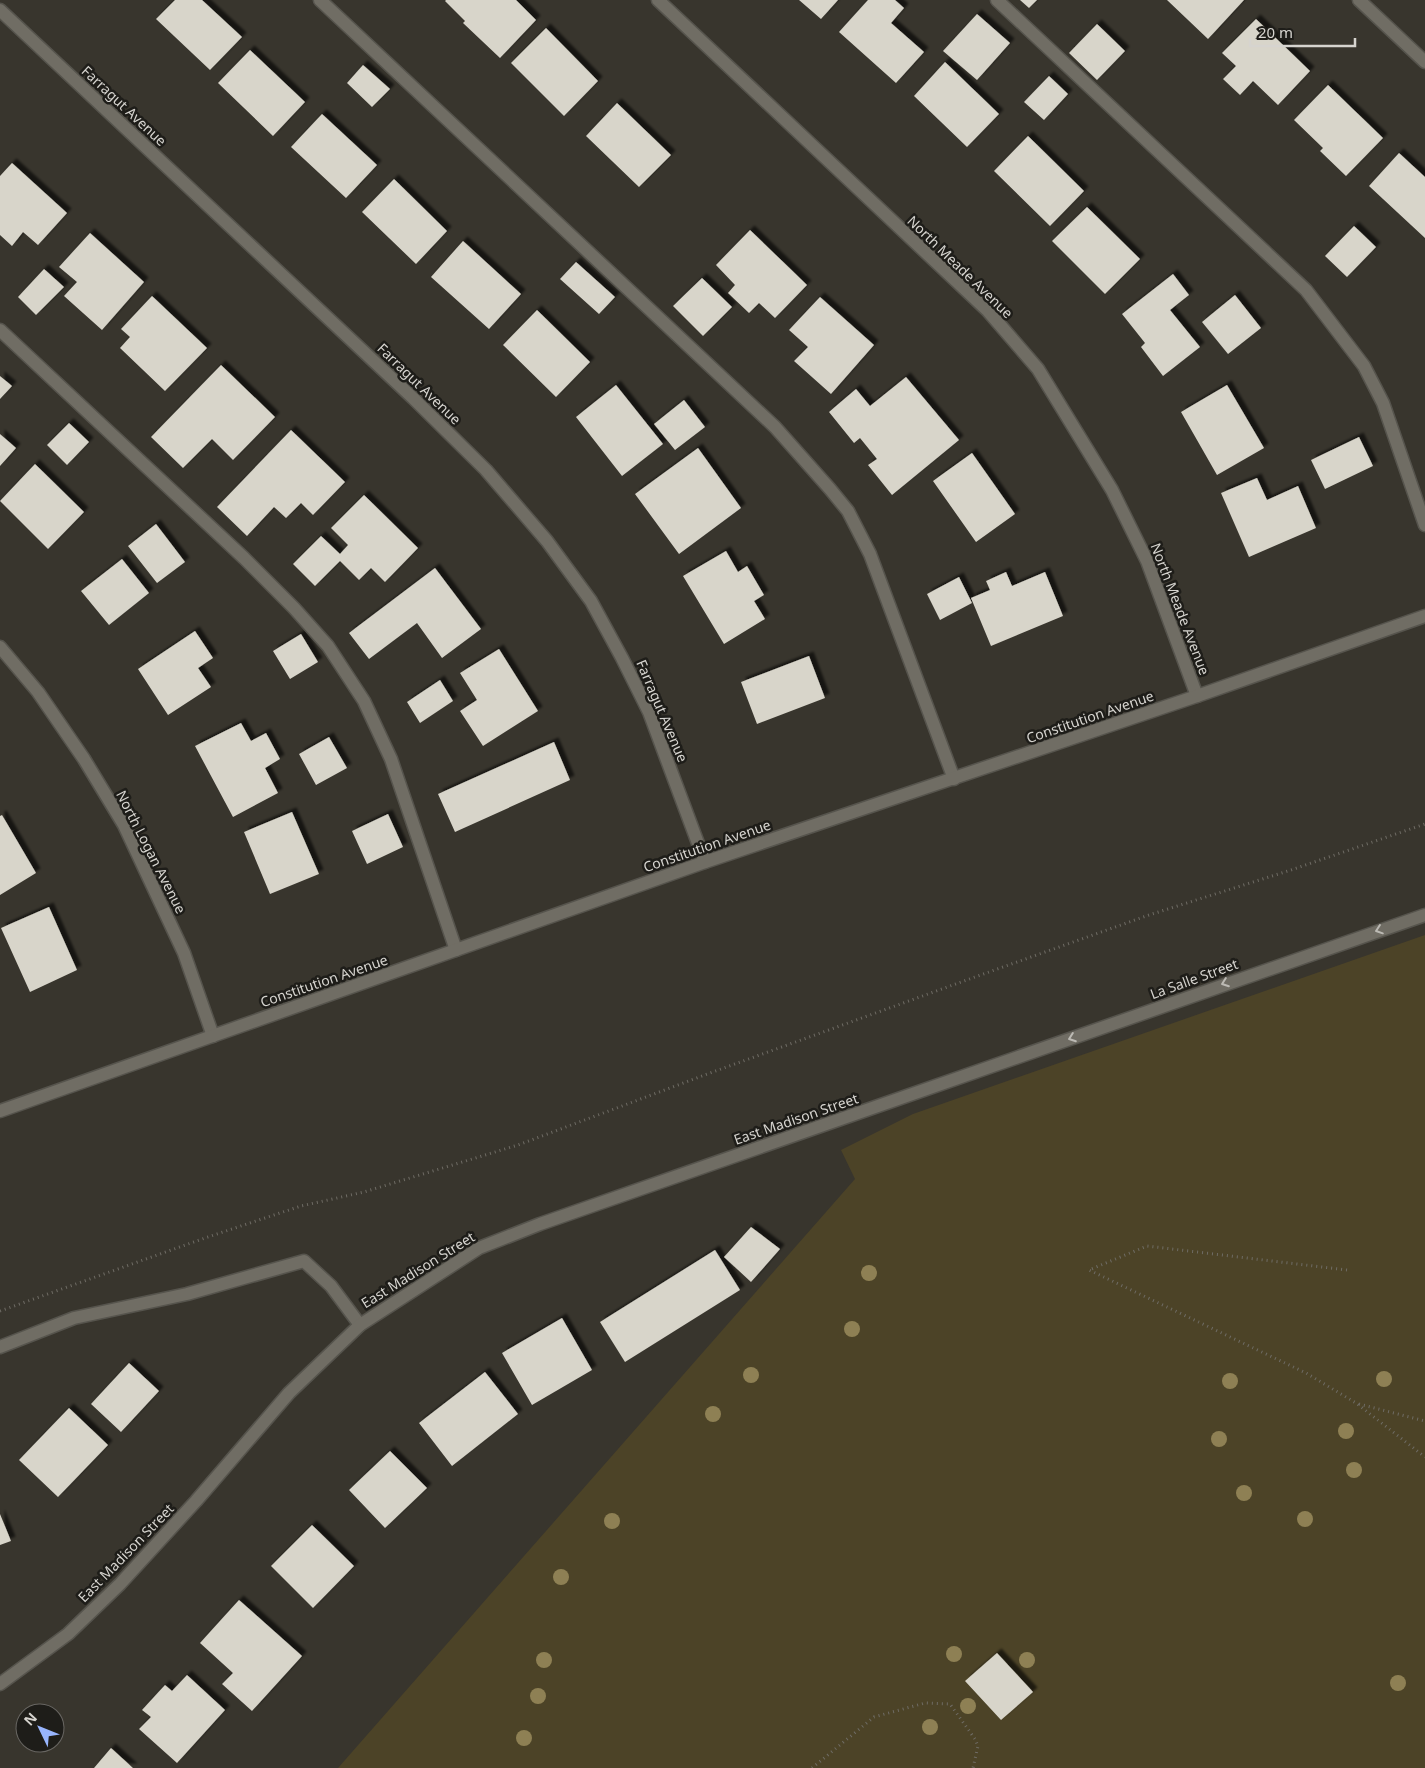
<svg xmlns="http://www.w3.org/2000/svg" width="1425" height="1768" font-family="'Noto Sans',sans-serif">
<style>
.green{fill:#4c4327}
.building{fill:#d8d5ca;filter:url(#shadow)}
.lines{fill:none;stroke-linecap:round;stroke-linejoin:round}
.service-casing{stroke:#56544d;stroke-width:15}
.minor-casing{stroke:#56544d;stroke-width:15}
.secondary-casing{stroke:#56544d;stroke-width:15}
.path{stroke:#6f6c65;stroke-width:3;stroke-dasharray:1 4;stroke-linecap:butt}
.service{stroke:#706d64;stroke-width:12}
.minor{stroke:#706d64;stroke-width:12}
.secondary{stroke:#706d64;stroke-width:12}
.tree{fill:#8e8054}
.oneway{stroke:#bcbab4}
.labels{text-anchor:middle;stroke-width:5;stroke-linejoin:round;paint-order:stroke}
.street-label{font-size:14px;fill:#d6d4cf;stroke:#1e1d19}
</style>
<defs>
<filter id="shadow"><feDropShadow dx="4.5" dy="-4.5" stdDeviation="1" flood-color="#0009"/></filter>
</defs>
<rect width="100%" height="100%" fill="#38352d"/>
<path class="green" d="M1425 935V1768H338L855 1179 841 1150 913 1114Z"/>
<path class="building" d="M175 0H202L242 37 210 70 156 19Z
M446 0H516L536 20 500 58 463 23 465 21 445 1Z
M799 0H838L821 19Z
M868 0H895L904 8 891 23 924 52 896 83 839 32Z
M1020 0H1037L1029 8Z
M1167 0H1244L1208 39Z
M977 14 1010 43 977 80 943 51Z
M1256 19 1310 71 1278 105 1253 81 1240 95 1223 79 1236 66 1222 53Z
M1097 24 1125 51 1097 80 1069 53Z
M546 28 598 81 564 116 511 63Z
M250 50 305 102 273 136 218 83Z
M945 62 999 114 967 147 914 96Z
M363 65 390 89 372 107 347 83Z
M1049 76 1068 94 1044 120 1024 102Z
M1328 85 1383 138 1346 176 1320 151 1323 148 1294 120Z
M617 103 671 155 639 187 586 136Z
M322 114 377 165 346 198 291 147Z
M1028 136 1084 191 1050 226 994 171Z
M1399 153 1425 177V238L1369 186Z
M12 163 67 213 38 245 23 232 12 246 0 235V176Z
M394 179 447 231 416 264 362 212Z
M1087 207 1140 259 1105 294 1052 241Z
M1354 226 1376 247 1347 277 1325 256Z
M750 230 807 285 775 318 759 303 749 313 728 293 735 285 716 265Z
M90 233 144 282 102 330 64 296 77 282 59 267Z
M463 241 521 294 489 329 431 277Z
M576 262 615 297 599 314 560 279Z
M44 269 64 287 36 315 18 297Z
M1173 274 1189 295 1170 310 1200 347 1163 376 1141 347 1145 343 1122 314Z
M702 278 732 307 703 336 673 306Z
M1235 295 1261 328 1228 354 1202 322Z
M152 296 207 348 165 391 120 348 130 337 121 329Z
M820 297 874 345 831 394 794 361 808 347 789 330Z
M537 310 590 362 556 397 503 345Z
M221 365 275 417 233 460 212 439 183 468 151 437Z
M0 376 12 386 0 399Z
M906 377 959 440 892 495 868 465 877 459 860 438 854 443 829 412 856 389 870 406Z
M616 385 663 444 622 476 576 417Z
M1227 385 1264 448 1217 475 1181 412Z
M684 400 705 427 675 450 654 424Z
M69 423 89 442 67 465 47 445Z
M291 430 345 482 313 515 301 503 286 518 274 507 247 536 217 507Z
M0 434 16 448 0 466Z
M1359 437 1373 466 1325 489 1311 460Z
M698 448 741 508 679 554 635 494Z
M972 453 1015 514 976 542 933 481Z
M35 464 84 512 48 549 0 501Z
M1257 478 1267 500 1298 486 1316 528 1249 557 1221 493Z
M364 495 418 548 385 582 371 568 359 580 340 561 315 586 293 564 321 536 340 554 348 545 331 528Z
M156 524 185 562 157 583 128 546Z
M726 551 738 572 747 566 764 595 754 601 765 619 724 644 683 576Z
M122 559 149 593 109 625 81 591Z
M435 568 481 629 442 658 417 623 369 659 349 633Z
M1006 572 1012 586 1045 572 1063 616 991 646 971 598 990 590 986 581Z
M959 577 972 603 940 620 927 594Z
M195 631 213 658 198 668 211 687 168 715 138 669Z
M301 634 318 662 290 679 273 651Z
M499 649 538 711 483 746 460 711 477 700 460 673Z
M809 656 825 698 757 724 741 682Z
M440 680 453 701 420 723 407 702Z
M241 723 251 741 266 733 280 759 265 768 278 793 233 817 195 746Z
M329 737 347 768 316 785 299 754Z
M554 742 570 780 455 832 438 794Z
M292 812 319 874 270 894 244 832Z
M388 814 403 847 367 864 352 831Z
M2 815 36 873 0 895V816Z
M49 907 77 970 30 992 1 928Z
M751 1227 780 1249 751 1282 724 1257Z
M715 1250 740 1290 625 1362 600 1322Z
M562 1318 592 1370 532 1405 502 1353Z
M129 1363 159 1391 121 1432 91 1404Z
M485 1372 518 1414 452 1466 419 1423Z
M69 1408 108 1445 58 1497 19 1460Z
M390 1451 427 1488 385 1528 349 1490Z
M0 1514 11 1541 0 1545Z
M312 1525 354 1566 313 1608 271 1566Z
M239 1600 302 1656 252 1711 222 1684 233 1673 200 1643Z
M997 1653 1033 1692 1001 1720 965 1681Z
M187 1675 225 1710 177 1763 139 1729 151 1717 142 1710 165 1685 172 1691Z
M111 1748 133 1768H94Z"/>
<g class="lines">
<g class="service-casing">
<path id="service" d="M320 0 775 427 830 489 848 511 870 554 954 779
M997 0 1306 290 1364 366 1383 403 1425 525
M0 330 244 558 294 608 328 646 364 701 391 759 456 950
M0 1347 74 1318 187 1294 304 1261 331 1286 360 1325"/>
</g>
<g class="minor-casing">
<path id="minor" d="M658 0 988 311 1038 369 1112 490 1147 561 1197 696
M1359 0 1425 62
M0 10 413 398 486 470 547 541 591 601 622 658 649 712 705 862
M0 647 38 692 84 759 124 825 184 953 213 1036
M0 1684 68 1634 120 1584 196 1501 289 1393 360 1325 479 1248 540 1224 1425 915"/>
</g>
<g class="secondary-casing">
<path id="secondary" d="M0 1111 705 862 1197 696 1425 616"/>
</g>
<path class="path" d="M1347 1270 1147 1246 1089 1270 1306 1373 1356 1403 1425 1457
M0 1311 205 1238 301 1206 364 1192 518 1145 710 1073 975 977 1149 915 1291 870 1425 824
M1359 1404 1425 1421
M812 1768 874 1717 925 1703 950 1704 975 1739 978 1746 973 1768"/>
<use href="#service" class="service"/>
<use href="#minor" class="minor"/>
<use href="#secondary" class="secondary"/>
</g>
<g class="tree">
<circle cx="869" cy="1273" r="8"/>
<circle cx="852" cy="1329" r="8"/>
<circle cx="751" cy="1375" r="8"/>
<circle cx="1384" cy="1379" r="8"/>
<circle cx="1230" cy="1381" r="8"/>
<circle cx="713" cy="1414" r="8"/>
<circle cx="1346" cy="1431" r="8"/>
<circle cx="1219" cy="1439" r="8"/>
<circle cx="1354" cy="1470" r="8"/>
<circle cx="1244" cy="1493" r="8"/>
<circle cx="1305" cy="1519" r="8"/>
<circle cx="612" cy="1521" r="8"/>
<circle cx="561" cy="1577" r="8"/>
<circle cx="954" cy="1654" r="8"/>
<circle cx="544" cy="1660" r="8"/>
<circle cx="1027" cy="1660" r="8"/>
<circle cx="1398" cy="1683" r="8"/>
<circle cx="538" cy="1696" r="8"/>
<circle cx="968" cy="1706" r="8"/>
<circle cx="930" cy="1727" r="8"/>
<circle cx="524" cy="1738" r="8"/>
</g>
<defs><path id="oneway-chevron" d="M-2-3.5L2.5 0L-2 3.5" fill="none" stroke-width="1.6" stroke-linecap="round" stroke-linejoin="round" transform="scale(1.25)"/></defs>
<g class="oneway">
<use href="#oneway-chevron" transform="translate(1379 930) rotate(161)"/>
<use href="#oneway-chevron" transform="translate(1225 983) rotate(160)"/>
<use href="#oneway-chevron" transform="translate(1072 1038) rotate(160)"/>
</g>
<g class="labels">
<g class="street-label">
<text transform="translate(124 106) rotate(43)" y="5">Farragut Avenue</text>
<text transform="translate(960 267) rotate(44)" y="5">North Meade Avenue</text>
<text transform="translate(419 384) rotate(44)" y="5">Farragut Avenue</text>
<text transform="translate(1180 609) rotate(69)" y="5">North Meade Avenue</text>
<text transform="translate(662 711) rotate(67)" y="5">Farragut Avenue</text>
<text transform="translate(1090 717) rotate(-19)" y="5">Constitution Avenue</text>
<text transform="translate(707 846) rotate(-19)" y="5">Constitution Avenue</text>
<text transform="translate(151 852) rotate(63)" y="5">North Logan Avenue</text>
<text transform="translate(1194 979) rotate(-20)" y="5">La Salle Street</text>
<text transform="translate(324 981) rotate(-19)" y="5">Constitution Avenue</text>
<text transform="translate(796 1119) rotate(-19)" y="5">East Madison Street</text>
<text transform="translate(418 1270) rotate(-32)" y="5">East Madison Street</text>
<text transform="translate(126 1553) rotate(-46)" y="5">East Madison Street</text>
</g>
</g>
<g transform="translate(40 1728) rotate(313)"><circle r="24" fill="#1e1d19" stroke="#686662"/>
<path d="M0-4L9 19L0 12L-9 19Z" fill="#98b5fd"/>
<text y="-8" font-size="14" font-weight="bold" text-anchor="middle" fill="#d6d4cf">N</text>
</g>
<path d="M1250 38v8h105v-8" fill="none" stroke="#d6d4cf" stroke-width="2.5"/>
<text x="1258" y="38" font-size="15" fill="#d6d4cf" stroke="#1e1d19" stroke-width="4" paint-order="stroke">20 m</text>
</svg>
